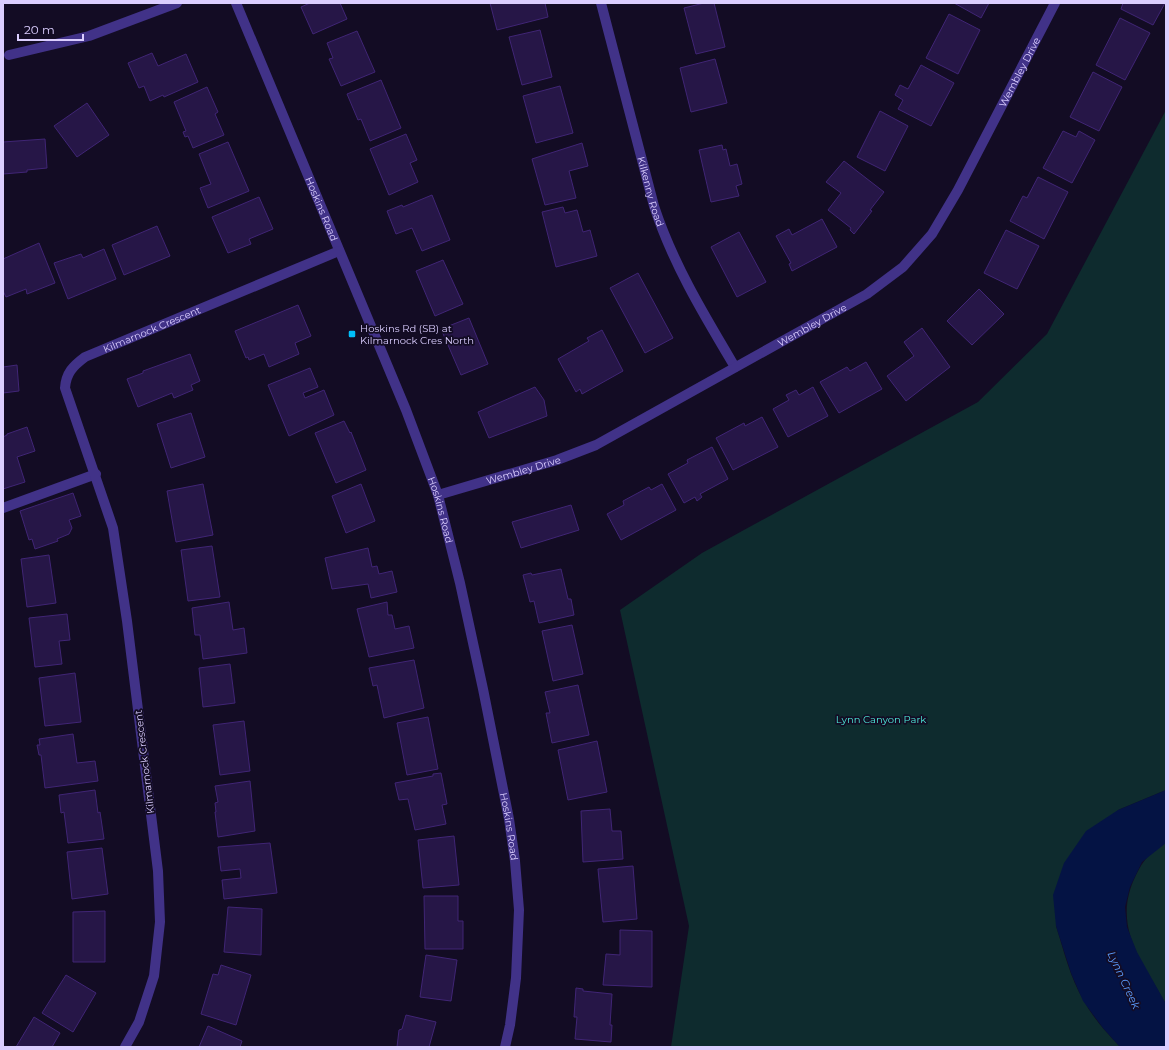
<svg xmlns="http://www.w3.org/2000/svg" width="1169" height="1050" font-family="Montserrat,sans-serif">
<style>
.green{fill:#0e2b2e}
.water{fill:#041344}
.building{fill:#261647;stroke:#402575}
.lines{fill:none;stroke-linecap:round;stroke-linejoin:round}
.street{stroke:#413288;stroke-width:10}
.poi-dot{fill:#00bef9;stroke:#130c24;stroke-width:1.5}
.labels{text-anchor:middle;stroke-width:3.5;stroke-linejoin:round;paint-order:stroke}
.street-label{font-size:10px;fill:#dbceff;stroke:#130c24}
.poi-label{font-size:10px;fill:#dbceff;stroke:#130c24;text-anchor:start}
.park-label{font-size:10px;fill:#4eebda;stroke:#130c24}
.water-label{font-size:11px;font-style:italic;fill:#5c9dff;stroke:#130c24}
</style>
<rect width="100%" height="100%" fill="#130c24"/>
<path class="green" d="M1166 110V790L1118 810 1056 926C1064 951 1070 978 1084 1001 1093 1018 1107 1033 1120 1047H671L689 926 620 610 702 553 978 402 1047 334Z
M1166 843V1004C1142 961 1111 926 1136 875 1142 862 1152 849 1166 843Z"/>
<path class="water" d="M1166 790V843L1142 862 1130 887 1125 907 1127 927 1137 952 1166 1004V1047H1120L1103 1028 1083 1001 1071 973 1056 926 1053 895 1064 863 1086 831 1118 810Z"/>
<path class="building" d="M310 3H340L347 19 313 34 301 7Z
M490 3H545L548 17 497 30Z
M704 3H714L725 47 696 54 684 8Z
M954 3H989L981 18Z
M1123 3H1165L1153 25 1121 9Z
M949 14 980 30 958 74 926 58Z
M1120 18 1150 33 1125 80 1096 65Z
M540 30 552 77 522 85 509 37Z
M357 31 375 72 341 86 329 59 333 58 327 43Z
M152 53 158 66 186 54 198 82 164 97 163 95 150 101 144 86 139 88 128 63Z
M715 59 727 103 691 112 680 68Z
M921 65 954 83 931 126 898 109 903 100 895 95 900 85 908 89Z
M1093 72 1122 87 1099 131 1070 117Z
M381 80 401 128 370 141 361 119 358 120 347 94Z
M560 86 573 133 536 143 523 96Z
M207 87 218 112 215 114 224 135 193 148 188 136 185 137 183 132 186 131 174 102Z
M87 103 109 135 77 157 54 126Z
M880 111 908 126 885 171 857 157Z
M1063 131 1076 137 1079 131 1095 140 1072 183 1043 168Z
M406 134 417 160 410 163 418 182 389 195 370 149Z
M45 139 47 168 27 170V172L3 174V142Z
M228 142 249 191 208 208 200 188 211 184 199 154Z
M582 143 588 166 569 171 576 198 545 205 532 159Z
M722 145 723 150 726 149 730 166 737 164 742 184 736 186 739 196 711 202 699 150Z
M844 161 884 192 870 210 872 211 854 234 850 230 851 228 828 210 841 193 826 182Z
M1038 177 1068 192 1044 239 1010 221 1023 196 1027 198Z
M432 195 450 240 422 251 412 228 396 234 387 211 402 205 403 207Z
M259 197 273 229 249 239 251 244 228 253 212 217Z
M563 207 565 213 577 210 583 232 590 230 597 256 556 267 542 212Z
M822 219 837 247 792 271 789 264 791 263 776 236 789 229 792 235Z
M157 226 170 256 124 275 112 245Z
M1006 230 1039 246 1017 289 984 273Z
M739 232 766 282 737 297 711 247Z
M39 243 55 283 27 294 26 289 6 297 3 291V259Z
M104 249 116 279 68 299 54 263 81 254 83 258Z
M443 260 463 304 435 316 416 271Z
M638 273 673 338 645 353 610 288Z
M979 289 1004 314 972 345 947 321Z
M298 305 311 336 295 343 299 354 269 367 264 354 249 360 248 357 246 358 235 331Z
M469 318 488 364 461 375 441 329Z
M922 328 950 367 906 401 887 376 914 356 904 342Z
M602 330 623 371 582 394 580 389 576 392 558 359 589 341 587 338Z
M190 354 200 381 191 385 193 390 174 398 172 393 138 407 127 379 143 373V371Z
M866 362 882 389 839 413 820 382 847 367 850 371Z
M17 365 19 391 3 393V367Z
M310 368 318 387 303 393 305 398 324 390 334 415 289 436 268 385Z
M535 387 544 400 547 416 489 438 478 412Z
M813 387 828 416 788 437 773 409 789 400 786 395 796 390 799 395Z
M191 413 205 457 171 468 157 424Z
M762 417 778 447 733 470 716 438 744 423 745 426Z
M344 421 350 433 351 432 366 470 336 483 315 433Z
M27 427 35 451 17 457 25 482 3 489V437L7 435V434Z
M712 447 728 479 700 494 702 497 697 501 695 497 684 503 668 474 688 463 687 460Z
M203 484 213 535 176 542 167 491Z
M361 484 375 521 346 533 332 496Z
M662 484 676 510 621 540 607 514 624 505 623 501 649 487 651 490Z
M73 493 81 516 69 520 72 528 69 534 57 539 58 541 35 549 32 539 29 540 20 511Z
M571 505 579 530 521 548 512 522Z
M212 546 220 597 188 601 181 550Z
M368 548 372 567 377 566 379 574 392 571 397 592 371 598 368 584 332 589 325 558Z
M49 555 56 603 27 607 21 559Z
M561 569 568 599H571L574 615 539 623 534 601 530 602 523 575 531 573 532 575Z
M229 602 233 630 244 628 247 653 203 659 200 635H195L192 608Z
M387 602 388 615H392L395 629 409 626 414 648 369 657 357 609Z
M67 614 70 640 59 641 62 664 35 667 29 618Z
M572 625 583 674 553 681 542 631Z
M414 660 424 708 384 718 377 685 373 686 369 668Z
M230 664 235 703 203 707 199 668Z
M75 673 81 722 45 726 39 678Z
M578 685 589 735 552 743 546 713H550L545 692Z
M428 717 438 769 407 775 397 723Z
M244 721 250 771 220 775 213 725Z
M73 734 77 763 95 761 98 781 45 788 41 755H39L37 745H40L39 739Z
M597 741 607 792 568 800 558 750Z
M441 773 447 804 442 805 446 824 415 830 408 799 399 800 395 783 433 776V774Z
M250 781 255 831 218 837 215 812H216L215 803 218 802 215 786Z
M95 790 98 813 100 812 104 839 68 843 64 812 61 813 59 795Z
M610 809 612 831H621L623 859 583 862 581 811Z
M454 836 459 885 423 888 418 840Z
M270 843 277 893 224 899 222 880 241 878 240 869 221 871 218 847Z
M102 848 108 894 72 899 67 852Z
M633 866 637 919 603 922 598 869Z
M424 896H458V921H463V949H425Z
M228 907 262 909 261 955 224 952Z
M105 911V962H73V912Z
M620 930 652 931V987L603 985 606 954 620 955Z
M426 955 457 960 451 1001 420 997Z
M221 965 251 975 236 1025 201 1014 213 974 218 975Z
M66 975 96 993 73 1032 42 1013Z
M576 988 583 989V991L612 994 610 1025H612L611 1042 575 1039 577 1017H574Z
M406 1015 436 1022 429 1047H397L399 1030 402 1029Z
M34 1017 60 1033 52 1047H16Z
M208 1026 242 1041 240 1047H199Z"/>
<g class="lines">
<g class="street">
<path id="s1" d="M236 3 406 410 438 495 460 583 483 689 509 819 515 861 519 910 516 978 510 1025 505 1047"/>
<path id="s2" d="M601 3 654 206C673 264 704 315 735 367"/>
<path d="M9 55 89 36 177 3"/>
<path id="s3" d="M438 495 557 460 596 445 867 294 903 267 932 234 958 190 1055 3"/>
<path d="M3 508 96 474"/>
<path id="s4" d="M125 1047 139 1022 154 976 160 922 158 871 127 621 113 528 65 388C66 373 73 366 85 357L339 251"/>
</g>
</g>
<rect class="poi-dot" x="348" y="330" width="8" height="8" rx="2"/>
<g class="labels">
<g class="street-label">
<text dy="4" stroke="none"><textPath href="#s3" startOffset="749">Wembley Drive</textPath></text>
<text dy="4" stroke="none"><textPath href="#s2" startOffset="195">Kilkenny Road</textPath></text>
<text dy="4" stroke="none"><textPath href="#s1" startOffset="223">Hoskins Road</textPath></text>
<text dy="4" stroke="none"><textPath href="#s3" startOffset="413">Wembley Drive</textPath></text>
<text dy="4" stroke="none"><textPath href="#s4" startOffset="787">Kilmarnock Crescent</textPath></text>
<text dy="4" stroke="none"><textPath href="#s3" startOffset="89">Wembley Drive</textPath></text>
<text dy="4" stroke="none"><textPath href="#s1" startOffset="547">Hoskins Road</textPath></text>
<text transform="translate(144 762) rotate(-97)" y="4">Kilmarnock Crescent</text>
<text dy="4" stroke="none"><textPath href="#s1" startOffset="871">Hoskins Road</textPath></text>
</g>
<g class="poi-label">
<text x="360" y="332">Hoskins Rd (SB) at<tspan x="360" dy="12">Kilmarnock Cres North</tspan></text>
</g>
<g class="park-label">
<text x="881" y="723">Lynn Canyon Park</text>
</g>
<g class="water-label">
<text transform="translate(1124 980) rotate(65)" y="4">Lynn Creek</text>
</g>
</g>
<rect width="1169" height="1050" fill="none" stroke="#dbceff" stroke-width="8"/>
<path d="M18 34v6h65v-6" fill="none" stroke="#dbceff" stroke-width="2"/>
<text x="24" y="34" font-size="12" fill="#dbceff" stroke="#130c24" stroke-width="3" paint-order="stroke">20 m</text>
</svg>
